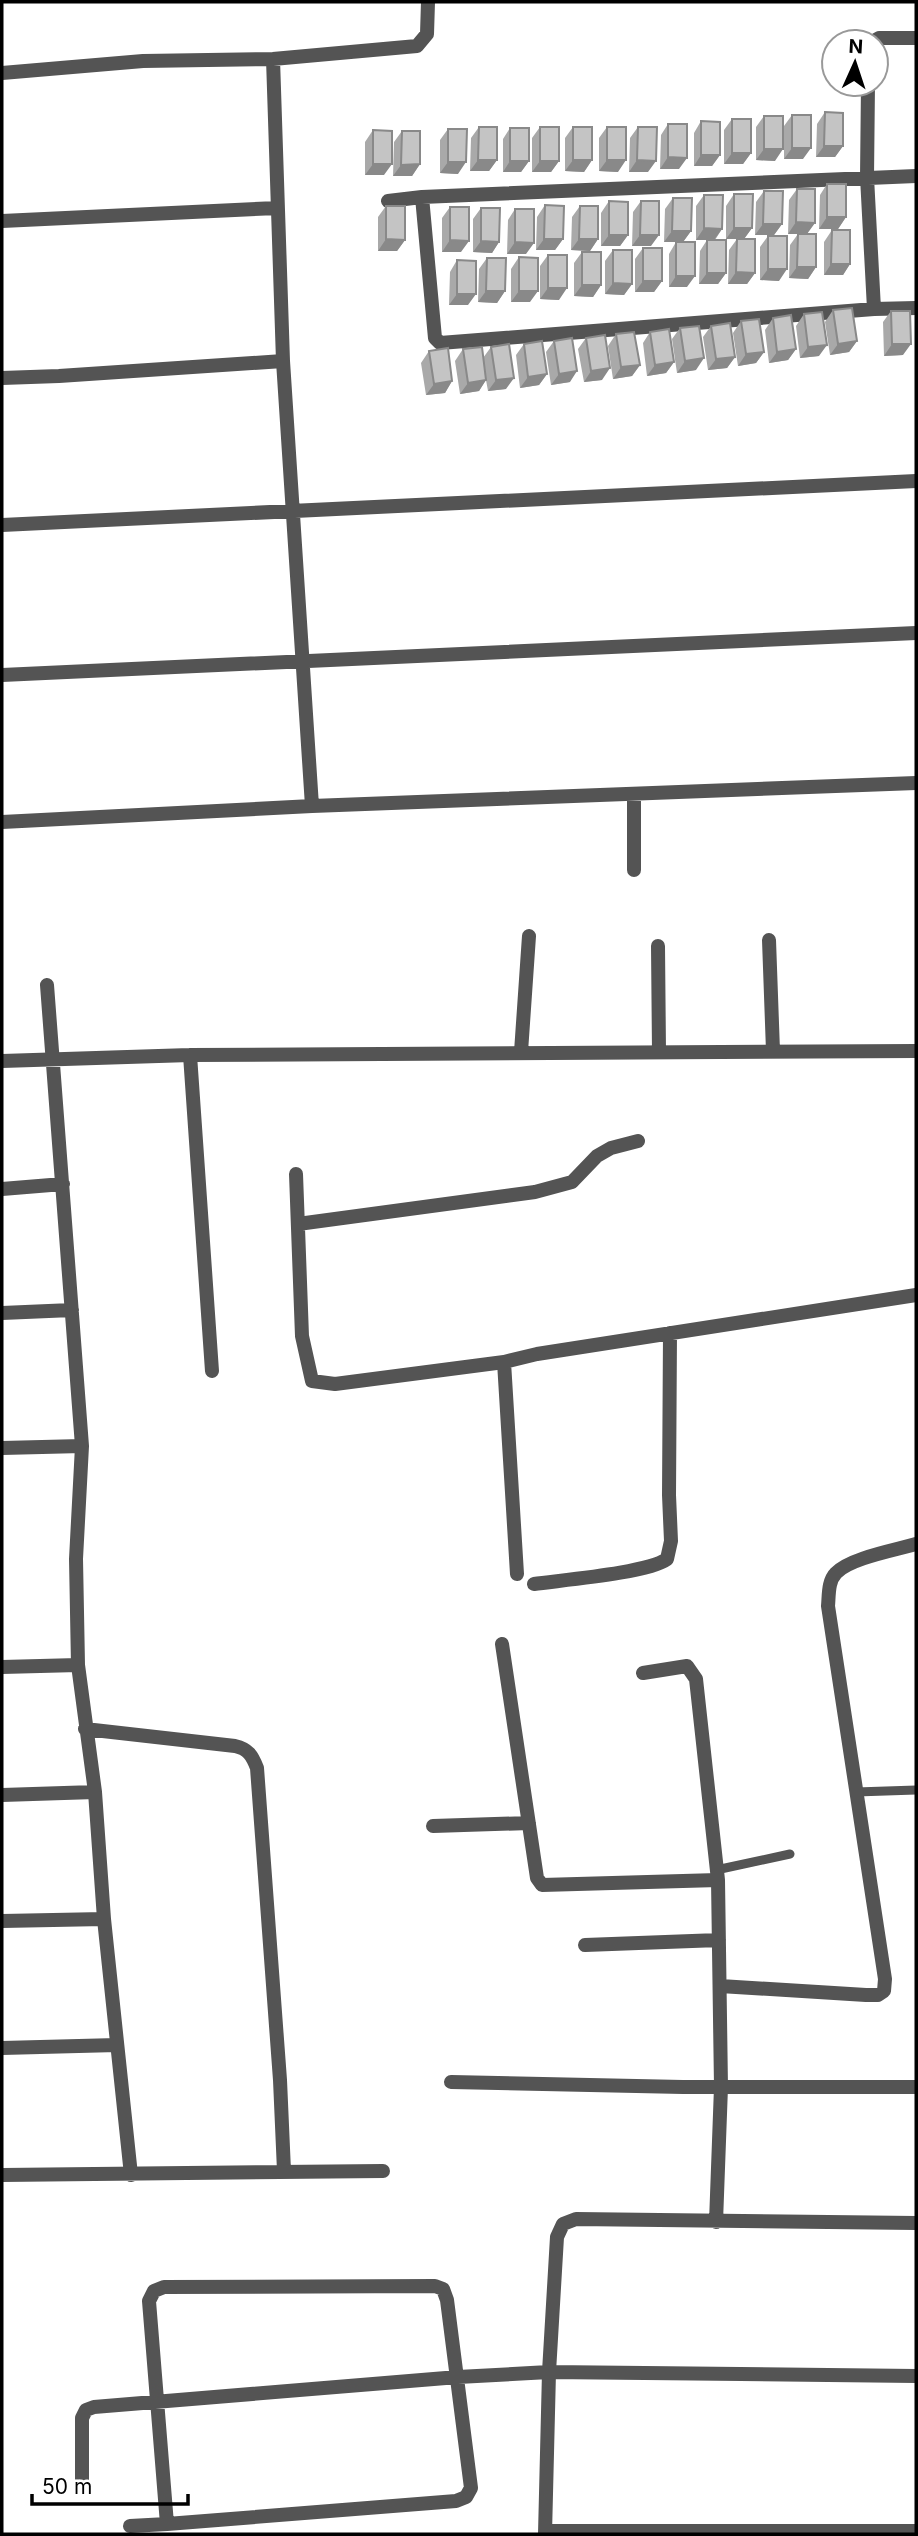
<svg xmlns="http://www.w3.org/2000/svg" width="918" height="2536" font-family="Inter,sans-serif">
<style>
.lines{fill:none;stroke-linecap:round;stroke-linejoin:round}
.lane{stroke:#545454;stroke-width:9}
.street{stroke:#545454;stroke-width:14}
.wall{fill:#a9a9a9}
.shaded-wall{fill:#898989}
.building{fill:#c4c4c4;stroke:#898989;stroke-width:2}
</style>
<rect width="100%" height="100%" fill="#fff"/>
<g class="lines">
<path class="lane" d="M856 1792 916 1790
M716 1870 790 1854"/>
<path class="street" d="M872 42 879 38H916
M273 59 283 361 312 806
M2 73 143 61 273 59 417 46 427 34 428 2
M868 84 867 177 874 309
M422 197 435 338 440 343 874 309 916 308
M388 201 422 197 916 176
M2 221 277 208
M2 378 59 376 283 361
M2 525 916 481
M2 675 916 633
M634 794V870
M2 822 312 806 916 783
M769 940 773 1051
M658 946 659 1052
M47 985 82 1446 76 1559 78 1665 95 1792 104 1919 131 2175
M521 1052 529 936
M190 1055 212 1371
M2 1061 190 1055 916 1051
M296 1174 302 1336 312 1381 335 1384 504 1362
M2 1189 63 1184
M298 1224 535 1192 572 1182 597 1156 611 1148 638 1141
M2 1313 72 1310
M2 1448 82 1446
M517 1574 504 1362 537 1354 916 1295
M534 1584C562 1580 648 1573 667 1559L671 1541 669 1495 670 1333
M502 1644 537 1878 542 1885 718 1880
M2 1667 78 1665
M643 1673 687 1666 696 1679 718 1880 721 2087 716 2222
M85 1729 235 1746C248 1749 252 1755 257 1768L280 2080 284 2171
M2 1795 95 1792
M433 1826 529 1823
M2 1921 104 1919
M585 1945 719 1940
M720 1986 866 1995H878L884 1991 885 1979 828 1606C829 1595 828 1581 836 1573 850 1558 896 1550 916 1544
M2 2048 117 2045
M451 2082 683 2087H916
M2 2175 383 2171
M82 2487V2418L86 2410 94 2407 458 2377 549 2372 916 2376
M130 2526 167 2524 456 2501 466 2497 471 2488 447 2300 443 2289 435 2286 164 2287 154 2291 149 2301 167 2524
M545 2531H916
M545 2534 549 2372 557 2237 563 2224 576 2219 916 2223"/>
</g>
<path class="wall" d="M825 112 843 146 835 157H816L817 124Z
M792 115 803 159H784V126Z
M764 116 775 161 756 160V127Z
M732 119 751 153 743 164H724V130Z
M701 121 720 155 712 166H694V133Z
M668 124 679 169H660L661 135Z
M479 127 497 160 489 171H470L471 138Z
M540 127 559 161 551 172H532V138Z
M573 127 592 160 584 172 565 171V138Z
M607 127 618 172 599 171V138Z
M638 127 648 172H629L630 138Z
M510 128 529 161 521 172H503V139Z
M448 129 458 174 440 173V140Z
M373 130 384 175H365V142Z
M402 131 420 164 412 176H393L394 142Z
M827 184 846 217 838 229H819L820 195Z
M797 189 816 267 808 279 789 278 790 245 798 234H804H788L789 200Z
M764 191 782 224 774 235H755L756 202Z
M734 194 752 228 744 239H726V206Z
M704 195 722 229 715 240 726 273 718 284H699L700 251 707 240H696V206Z
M673 198 691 231 683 242H664L665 209Z
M609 201 628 235 620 246H601V213Z
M641 201 651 246H632L633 212Z
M545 205 563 239 555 250H536L537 217Z
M386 206 405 240 397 251H378V217Z
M580 206 598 239 590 251 571 250 572 217Z
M450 207 461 252H442V218Z
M481 208 499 242 492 253 473 252V219Z
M515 209 526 254H507L508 220Z
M832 230 850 264 843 275H824V242Z
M768 236 779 281 760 280V247Z
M737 239 755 273 747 284H728L729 250Z
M676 242 687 287H669V254Z
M643 248 662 281 654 292H635V259Z
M613 250 632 284 624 295 605 294V261Z
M582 252 601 285 593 297 574 296V263Z
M548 255 559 300 540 299V266Z
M519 257 530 302H511V269Z
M487 258 505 291 497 303 478 302 479 269Z
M457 260 468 305H449L450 272Z
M833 310 857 341 849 352 830 355 825 322Z
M891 311 903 355 884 356 883 322Z
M804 314 819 356 800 358 796 326Z
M773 318 796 349 788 360 769 363 765 330Z
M741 321 764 352 756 363 738 366 733 333Z
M916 322V357L915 324Z
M711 326 735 357 727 368 708 370 703 337Z
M680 328 696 370 677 373 672 339Z
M650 332 674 362 666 373 647 376 643 343Z
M616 334 640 365 632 376 613 379 608 346Z
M586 338 602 380 584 382 578 349Z
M554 341 570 382 551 385 546 352Z
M524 344 547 374 539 385 520 388 516 355Z
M491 347 506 389 488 391 486 380 479 391 460 394 455 361 463 349 483 358Z
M429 351 452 381 445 393 426 395 421 363Z"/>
<path class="shaded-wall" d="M824 146H843L835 157H816Z
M792 148H811L803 159H784Z
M764 149H783L775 161 756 160Z
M732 153H751L743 164H724Z
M701 155H720L712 166H694Z
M668 157 687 158 679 169H660Z
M478 160H497L489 171H470Z
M573 160H592L584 172 565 171Z
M607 160H626L618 172 599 171Z
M637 160 656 161 648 172H629Z
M510 161H529L521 172H503Z
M540 161H559L551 172H532Z
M448 162H466L458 174 440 173Z
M373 164H392L384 175H365Z
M420 164 412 176H393L401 165Z
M827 217H846L838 229H819Z
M796 222 815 223 807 234H788Z
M763 224H782L774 235H755Z
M704 228 722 229 714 240H696Z
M734 228H752L744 239H726Z
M672 231H691L683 242H664Z
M609 235H628L620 246H601Z
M640 235H659L651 246H632Z
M386 239 405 240 397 251H378Z
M544 239H563L555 250H536Z
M579 239H598L590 251 571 250Z
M450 240 469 241 461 252H442Z
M481 241 499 242 492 253 473 252Z
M515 242 534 243 526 254H507Z
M831 264H850L843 275H824Z
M797 267H816L808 279 789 278Z
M768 269H787L779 281 760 280Z
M736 272 755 273 747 284H728Z
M707 273H726L718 284H699Z
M676 276H695L687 287H669Z
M643 281H662L654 292H635Z
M613 283 632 284 624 295 605 294Z
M582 285H601L593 297 574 296Z
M548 288H567L559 300 540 299Z
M486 291H505L497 303 478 302Z
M519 291H538L530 302H511Z
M457 294H476L468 305H449Z
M857 341 849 352 830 355 838 344Z
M892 344H911L903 355 884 356Z
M827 345 819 356 800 358 808 347Z
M796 349 788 360 769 363 777 352Z
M764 352 756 363 738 366 746 354Z
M735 357 727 368 708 370 716 359Z
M704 358 696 370 677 373 685 361Z
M674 362 666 373 647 376 655 365Z
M640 365 632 376 613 379 621 367Z
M610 368 602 380 584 382 591 371Z
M577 371 570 382 551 385 559 374Z
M547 374 539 385 520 388 528 377Z
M514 378 506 389 488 391 496 380Z
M486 380 479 391 460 394 468 383Z
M452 381 445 393 426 395 434 384Z"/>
<path class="building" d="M825 112 843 113V146H824Z
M792 115H811V148H792Z
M764 116H783V149H764Z
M732 119H751V153H732Z
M701 121 720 122V155H701Z
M668 124H687V158L668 157Z
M479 127H497V160H478Z
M540 127H559V161H540Z
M573 127H592V160H573Z
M607 127H626V160H607Z
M638 127H657L656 161 637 160Z
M510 128H529V161H510Z
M448 129H467L466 162H448Z
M373 130 392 131V164H373Z
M402 131H420V164L401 165Z
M827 184H846V217H827Z
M797 189H815V223L796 222Z
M764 191H783L782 224H763Z
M734 194H753L752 228H734Z
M704 195H723L722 229 704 228Z
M673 198H692L691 231H672Z
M609 201 628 202V235H609Z
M641 201H659V235H640Z
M545 205 564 206 563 239H544Z
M386 206H405V240L386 239Z
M580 206H598V239H579Z
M450 207H469V241L450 240Z
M481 208H500L499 242 481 241Z
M515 209H534V243L515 242Z
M832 230H850V264H831Z
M798 234H816V267H797Z
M768 236H787V269H768Z
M737 239H755V273L736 272Z
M707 240H726V273H707Z
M676 242H695V276H676Z
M643 248H662V281H643Z
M613 250H632V284L613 283Z
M582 252H601V285H582Z
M548 255H567V288H548Z
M519 257 538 258V291H519Z
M487 258H506L505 291H486Z
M457 260 476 261V294H457Z
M852 308 857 341 838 344 833 310Z
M891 311H910L911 344H892Z
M822 312 827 345 808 347 804 314Z
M791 315 796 349 777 352 773 318Z
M759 319 764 352 746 354 741 321Z
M730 323 735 357 716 359 711 326Z
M699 326 704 358 685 361 680 328Z
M669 329 674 362 655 365 650 332Z
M634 332 640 365 621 367 616 334Z
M605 335 610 368 591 371 586 338Z
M572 338 577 371 559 374 554 341Z
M542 341 547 374 528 377 524 344Z
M509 344 514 378 496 380 491 347Z
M482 347 486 380 468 383 463 349Z
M448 348 452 381 434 384 429 351Z"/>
<rect width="918" height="2536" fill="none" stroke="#000000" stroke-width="7"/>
<g transform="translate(855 63) rotate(3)"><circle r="33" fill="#ffffff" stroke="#999999" stroke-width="2"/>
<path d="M0-5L12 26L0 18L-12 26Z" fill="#000000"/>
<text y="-10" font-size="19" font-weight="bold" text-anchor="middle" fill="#000000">N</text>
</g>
<path d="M32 2494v10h156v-10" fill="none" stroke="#000000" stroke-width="3.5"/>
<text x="42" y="2494" font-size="21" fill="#000000" stroke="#ffffff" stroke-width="5" paint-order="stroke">50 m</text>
</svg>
